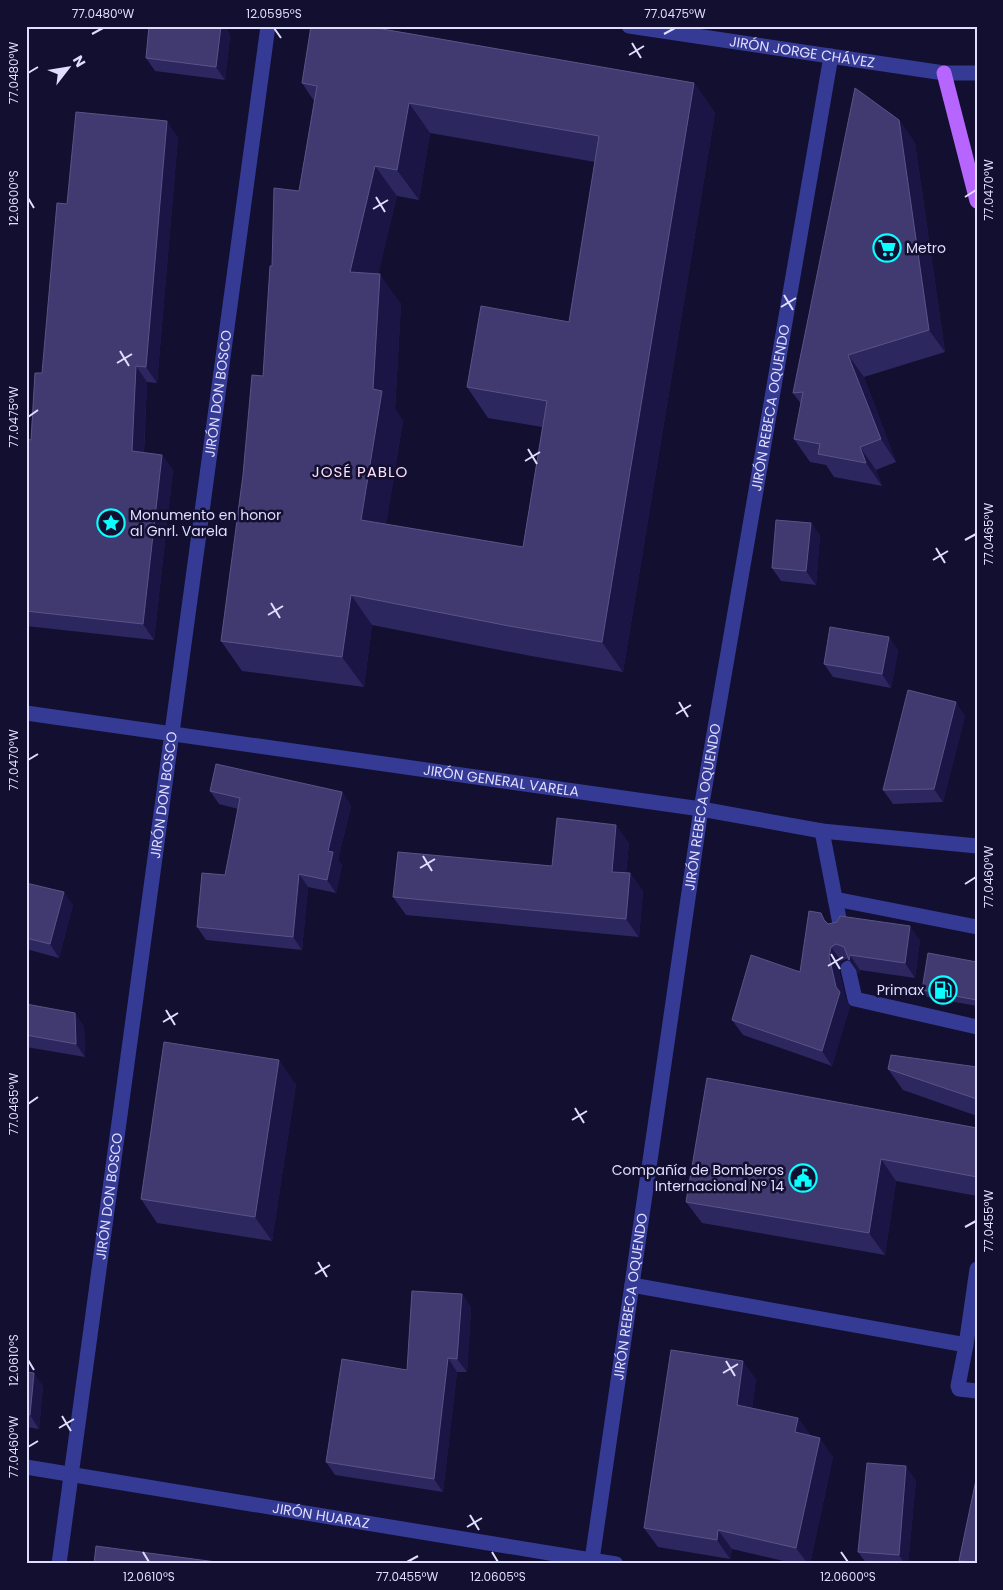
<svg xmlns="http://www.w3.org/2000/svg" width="1003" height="1590" font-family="Poppins,sans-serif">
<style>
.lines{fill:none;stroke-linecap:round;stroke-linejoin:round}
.lane{stroke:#353a94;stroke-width:15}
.street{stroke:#353a94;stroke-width:15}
.primary{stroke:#b765ff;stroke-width:15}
.wall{fill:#2c275f;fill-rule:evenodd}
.shaded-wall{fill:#1a1545}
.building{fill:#403a70;stroke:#595487;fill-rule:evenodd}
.ticks{fill:none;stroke:#dfdeff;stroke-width:2}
.labels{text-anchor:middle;stroke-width:5;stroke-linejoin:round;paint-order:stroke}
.street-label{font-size:14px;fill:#dfdeff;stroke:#120f30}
.poi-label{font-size:14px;fill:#dfdeff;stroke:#120f30;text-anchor:start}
.neighbourhood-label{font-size:15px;letter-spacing:1px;fill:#ffe0f7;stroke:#120f30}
.neatline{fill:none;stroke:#dfdeff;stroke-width:2}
.ticks-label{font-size:12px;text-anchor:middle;fill:#dfdeff}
</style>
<rect width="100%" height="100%" fill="#120f30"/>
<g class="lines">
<path class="lane" d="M822 831 841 929
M835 899 977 927
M848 968 855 999 977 1027
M977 1269 966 1345 958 1386 959 1389 977 1391
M632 1285 966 1345"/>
<g class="street">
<path id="s1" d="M629 26 944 73H977"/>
<path id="s2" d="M26 713 701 809 822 831 977 846"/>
<path id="s3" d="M26 1467 616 1564"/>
<path id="s4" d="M592 1560 701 809 831 56"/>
<path id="s5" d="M59 1564 268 26"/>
</g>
<path class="primary" d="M944 73 977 201"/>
</g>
<path class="wall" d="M149 26H225L230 35 225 80 155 71 146 58Z
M302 83H694L715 113 623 672 531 656 372 625 364 687 242 671 221 641 263 376 272 266 299 191 314 101ZM430 133 595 162 569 322 467 387 488 418 542 427 523 547 386 524 403 421 395 409 401 304 378 273 397 196 419 200Z
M899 120 915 143 945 352 864 377 896 462 876 470 882 486 834 477 826 465 810 462 794 439 801 404 793 393Z
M178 137 157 383 147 382 144 453 162 455 173 470 154 640 26 626V439L31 440 42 373 67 204Z
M811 523 820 536 816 585 781 581 772 568Z
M889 637 898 651 891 688 833 677 824 664Z
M965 716 943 802 893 804 883 790Z
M210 791 342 792 351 806 338 860 342 865 336 893 308 887 302 950 206 940 197 927 225 875 238 809 219 804Z
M629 843 626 873H630L643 891 639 937 406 915 393 897 552 866Z
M26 883 73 905 59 958 26 949Z
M829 924 920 940 915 978 860 970 859 974 849 960 846 959 841 961 839 970 846 1001 850 1006 832 1066 743 1035 732 1020 800 972Z
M977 962V1006L927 997 922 990Z
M26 1004 84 1026 85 1057 26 1047Z
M977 1067V1116L903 1090 888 1069Z
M296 1084 272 1241 157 1223 141 1199Z
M977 1128V1196L896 1181 885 1255 702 1223 686 1202Z
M462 1294 471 1308 467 1372H457L443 1492 335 1475 326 1462 407 1370Z
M26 1372 43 1386 39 1429 26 1427Z
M756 1379 752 1408 798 1418 810 1435 833 1457 810 1564H797L732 1549 730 1559 658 1547 644 1528Z
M977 1475V1564H961L959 1561Z
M916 1480 908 1564H867L858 1552Z"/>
<path class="shaded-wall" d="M221 26H225L230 35 225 80 216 67Z
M694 83 715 113 623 672 602 642Z
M409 103 430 133 419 200 397 170Z
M899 120 915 143 945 352 929 330Z
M167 121 178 137 157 383 146 367Z
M375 166 397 196 372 302 350 272Z
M380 274 401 304 395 409 403 421 382 551 361 520 373 389Z
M848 355 864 377 896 462 881 439Z
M136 366 147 382 143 467 132 451Z
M860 447 876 470 882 486 866 463Z
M162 455 173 470 154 640 143 624Z
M811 523 820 536 816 585 806 571Z
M351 595 372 625 364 687 342 657Z
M889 637 898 651 891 688 882 674Z
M956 702 965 716 943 802 934 789Z
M342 792 351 806 338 860 342 865 336 893 327 880 328 851Z
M616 825 629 843 624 890 612 872Z
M630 873 643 891 639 937 626 919Z
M299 874 308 887 302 950 293 937Z
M64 892 73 905 59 958 50 944Z
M821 913 831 927 824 920Z
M910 926 920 940 915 978 905 963Z
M831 947 841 961 839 970 846 1001 850 1006 832 1066 822 1051 829 956Z
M850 955 860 970 859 974 849 960Z
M75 1013 84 1026 85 1057 76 1044Z
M279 1060 296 1084 272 1241 255 1217Z
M881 1159 896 1181 885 1255 869 1233Z
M462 1294 471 1308 467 1372 457 1359Z
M448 1358 457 1372 443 1492 434 1479Z
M743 1361 756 1379 750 1424 737 1405Z
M34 1373 43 1386 39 1429 30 1415Z
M798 1418 811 1437 795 1432Z
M820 1438 833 1457 810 1564H808L796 1548Z
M906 1466 916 1480 908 1564H905L899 1555Z
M718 1530 732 1549 730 1559 717 1540Z"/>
<path class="building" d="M149 26H221L216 67 146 58Z
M311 26H365L694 83 602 642 509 626 351 595 342 657 221 641 243 475 252 375 263 376 270 266H272L274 188 299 191 317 86 302 83ZM409 103 599 136 569 322 481 306 467 387 547 401 523 547 361 520 382 391 373 389 380 274 350 272 375 166 397 170Z
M855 88 899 120 929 330 848 355 881 439 860 447 866 463 818 454 820 444 794 439 803 392 793 393Z
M76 112 167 121 146 367 136 366 132 451 162 455 143 624 26 611V439L31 440 35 373H42L57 203 67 204Z
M776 520 811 523 806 571 772 568Z
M830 627 889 637 882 674 824 664Z
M908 690 956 702 934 789 883 790Z
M216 764 342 792 328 851 333 852 327 880 299 874 293 937 197 927 202 873 225 875 240 798 210 791Z
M557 818 616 825 612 872 630 873 626 919 393 897 398 852 552 866Z
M26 883 64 892 50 944 26 938Z
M809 911 821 913 824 920 828 924 837 922 840 916 910 926 905 963 850 955 849 960 844 947 836 944 831 947 829 956 836 987 840 992 822 1051 732 1020 751 955 800 972Z
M928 953 977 962V1000L922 990Z
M26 1004 75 1013 76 1044 26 1035Z
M164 1042 279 1060 255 1217 141 1199Z
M891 1055 977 1067V1099L888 1069Z
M707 1078 977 1128V1177L881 1159 869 1233 686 1202Z
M412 1291 462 1294 457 1359 448 1358 434 1479 326 1462 342 1359 407 1370Z
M671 1350 743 1361 737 1405 798 1418 795 1432 820 1438 796 1548 718 1530 717 1540 644 1528Z
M26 1372 34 1373 30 1415H26Z
M867 1463 906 1466 899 1555 858 1552Z
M977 1475V1562L959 1561Z
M96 1546 231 1564H94Z"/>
<path class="ticks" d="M274 28 281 38M92 34 103 28M664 34 675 28M632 43 641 58M629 55 644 46M28 73 38 67M376 197 385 212M965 197 976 190M28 198 34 208M373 209 388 200M784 295 793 310M781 307 796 298M120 351 129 366M117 363 132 354M28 417 38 410M528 449 537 464M525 461 540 452M965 540 976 534M936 548 945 563M933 560 948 551M271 603 280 618M268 615 283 606M679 702 688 717M676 714 691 705M28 760 38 754M423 856 432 871M420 868 435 859M965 884 976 877M831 954 840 969M828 966 843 957M166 1010 175 1025M163 1022 178 1013M28 1104 38 1097M575 1108 584 1123M572 1120 587 1111M965 1227 976 1221M318 1262 327 1277M315 1274 330 1265M28 1360 34 1370M726 1361 735 1376M723 1373 738 1364M62 1416 71 1431M59 1428 74 1419M28 1447 38 1441M470 1515 479 1530M467 1527 482 1518M143 1552 149 1562M492 1552 498 1562M841 1552 848 1562M407 1562 418 1556"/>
<defs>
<g id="supermarket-ring" transform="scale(1.4375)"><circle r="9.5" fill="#120f30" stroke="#0afdff" stroke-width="1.5"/><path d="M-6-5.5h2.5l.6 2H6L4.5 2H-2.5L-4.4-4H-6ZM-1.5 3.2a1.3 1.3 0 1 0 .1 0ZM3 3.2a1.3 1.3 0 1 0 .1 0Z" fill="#0afdff"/></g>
<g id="sight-ring" transform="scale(1.4375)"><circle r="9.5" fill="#120f30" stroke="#0afdff" stroke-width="1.5"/><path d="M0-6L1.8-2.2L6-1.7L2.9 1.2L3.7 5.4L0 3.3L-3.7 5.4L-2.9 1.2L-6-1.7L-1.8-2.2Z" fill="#0afdff"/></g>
<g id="fuel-ring" transform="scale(1.4375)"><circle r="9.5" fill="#120f30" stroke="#0afdff" stroke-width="1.5"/><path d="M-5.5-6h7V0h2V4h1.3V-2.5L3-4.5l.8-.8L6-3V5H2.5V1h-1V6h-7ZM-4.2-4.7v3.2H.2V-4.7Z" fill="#0afdff"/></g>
<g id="civic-ring" transform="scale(1.4375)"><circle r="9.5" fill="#120f30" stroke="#0afdff" stroke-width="1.5"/><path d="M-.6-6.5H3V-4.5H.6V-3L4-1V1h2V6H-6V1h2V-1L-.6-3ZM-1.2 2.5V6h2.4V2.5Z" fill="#0afdff"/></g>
</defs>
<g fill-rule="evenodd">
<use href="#supermarket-ring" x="887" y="248"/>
<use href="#sight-ring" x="111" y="523"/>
<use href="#fuel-ring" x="943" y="990"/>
<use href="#civic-ring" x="803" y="1178"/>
</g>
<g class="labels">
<g class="street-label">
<text dy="5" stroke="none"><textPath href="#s1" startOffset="175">JIRÓN JORGE CHÁVEZ</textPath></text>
<text dy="5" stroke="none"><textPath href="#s5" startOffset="1181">JIRÓN DON BOSCO</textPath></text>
<text dy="5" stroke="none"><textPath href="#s4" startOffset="1166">JIRÓN REBECA OQUENDO</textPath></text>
<text dy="5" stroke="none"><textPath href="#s2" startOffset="480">JIRÓN GENERAL VARELA</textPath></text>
<text dy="5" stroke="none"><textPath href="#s5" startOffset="776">JIRÓN DON BOSCO</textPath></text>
<text dy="5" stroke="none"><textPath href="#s4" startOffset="761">JIRÓN REBECA OQUENDO</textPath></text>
<text dy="5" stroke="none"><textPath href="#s5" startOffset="371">JIRÓN DON BOSCO</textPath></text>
<text dy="5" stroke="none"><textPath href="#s4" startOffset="266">JIRÓN REBECA OQUENDO</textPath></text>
<text dy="5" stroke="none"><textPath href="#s3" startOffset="299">JIRÓN HUARAZ</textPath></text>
</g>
<g class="poi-label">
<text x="906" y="253">Metro</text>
<text x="130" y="520">Monumento en honor<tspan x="130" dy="16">al Gnrl. Varela</tspan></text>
<text x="924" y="995" text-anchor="end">Primax</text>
<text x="784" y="1175" text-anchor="end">Compañía de Bomberos<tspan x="784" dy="16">Internacional Nº 14</tspan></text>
</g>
<g class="neighbourhood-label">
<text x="360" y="477">JOSÉ PABLO</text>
</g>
</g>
<rect width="1003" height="1590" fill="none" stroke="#120f30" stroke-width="55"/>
<g transform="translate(68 68) rotate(59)" stroke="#120f30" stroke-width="4" paint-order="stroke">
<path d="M0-4L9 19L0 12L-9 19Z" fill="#dfdeff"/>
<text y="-8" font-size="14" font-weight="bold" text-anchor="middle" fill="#dfdeff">N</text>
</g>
<rect x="28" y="28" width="948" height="1534" class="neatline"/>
<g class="ticks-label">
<text x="103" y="18">77.0480°W</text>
<text x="274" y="18">12.0595°S</text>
<text x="675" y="18">77.0475°W</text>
<text transform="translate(14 73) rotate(-90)" y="4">77.0480°W</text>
<text transform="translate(989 190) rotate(-90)" y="4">77.0470°W</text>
<text transform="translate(14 198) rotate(-90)" y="4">12.0600°S</text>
<text transform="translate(14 417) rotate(-90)" y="4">77.0475°W</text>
<text transform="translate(989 534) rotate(-90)" y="4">77.0465°W</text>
<text transform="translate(14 760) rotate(-90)" y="4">77.0470°W</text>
<text transform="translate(989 877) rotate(-90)" y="4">77.0460°W</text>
<text transform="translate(14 1104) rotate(-90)" y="4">77.0465°W</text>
<text transform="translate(989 1221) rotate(-90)" y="4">77.0455°W</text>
<text transform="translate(14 1360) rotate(-90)" y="4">12.0610°S</text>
<text transform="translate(14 1447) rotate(-90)" y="4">77.0460°W</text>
<text x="149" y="1581">12.0610°S</text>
<text x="407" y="1581">77.0455°W</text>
<text x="498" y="1581">12.0605°S</text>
<text x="848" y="1581">12.0600°S</text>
</g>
</svg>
